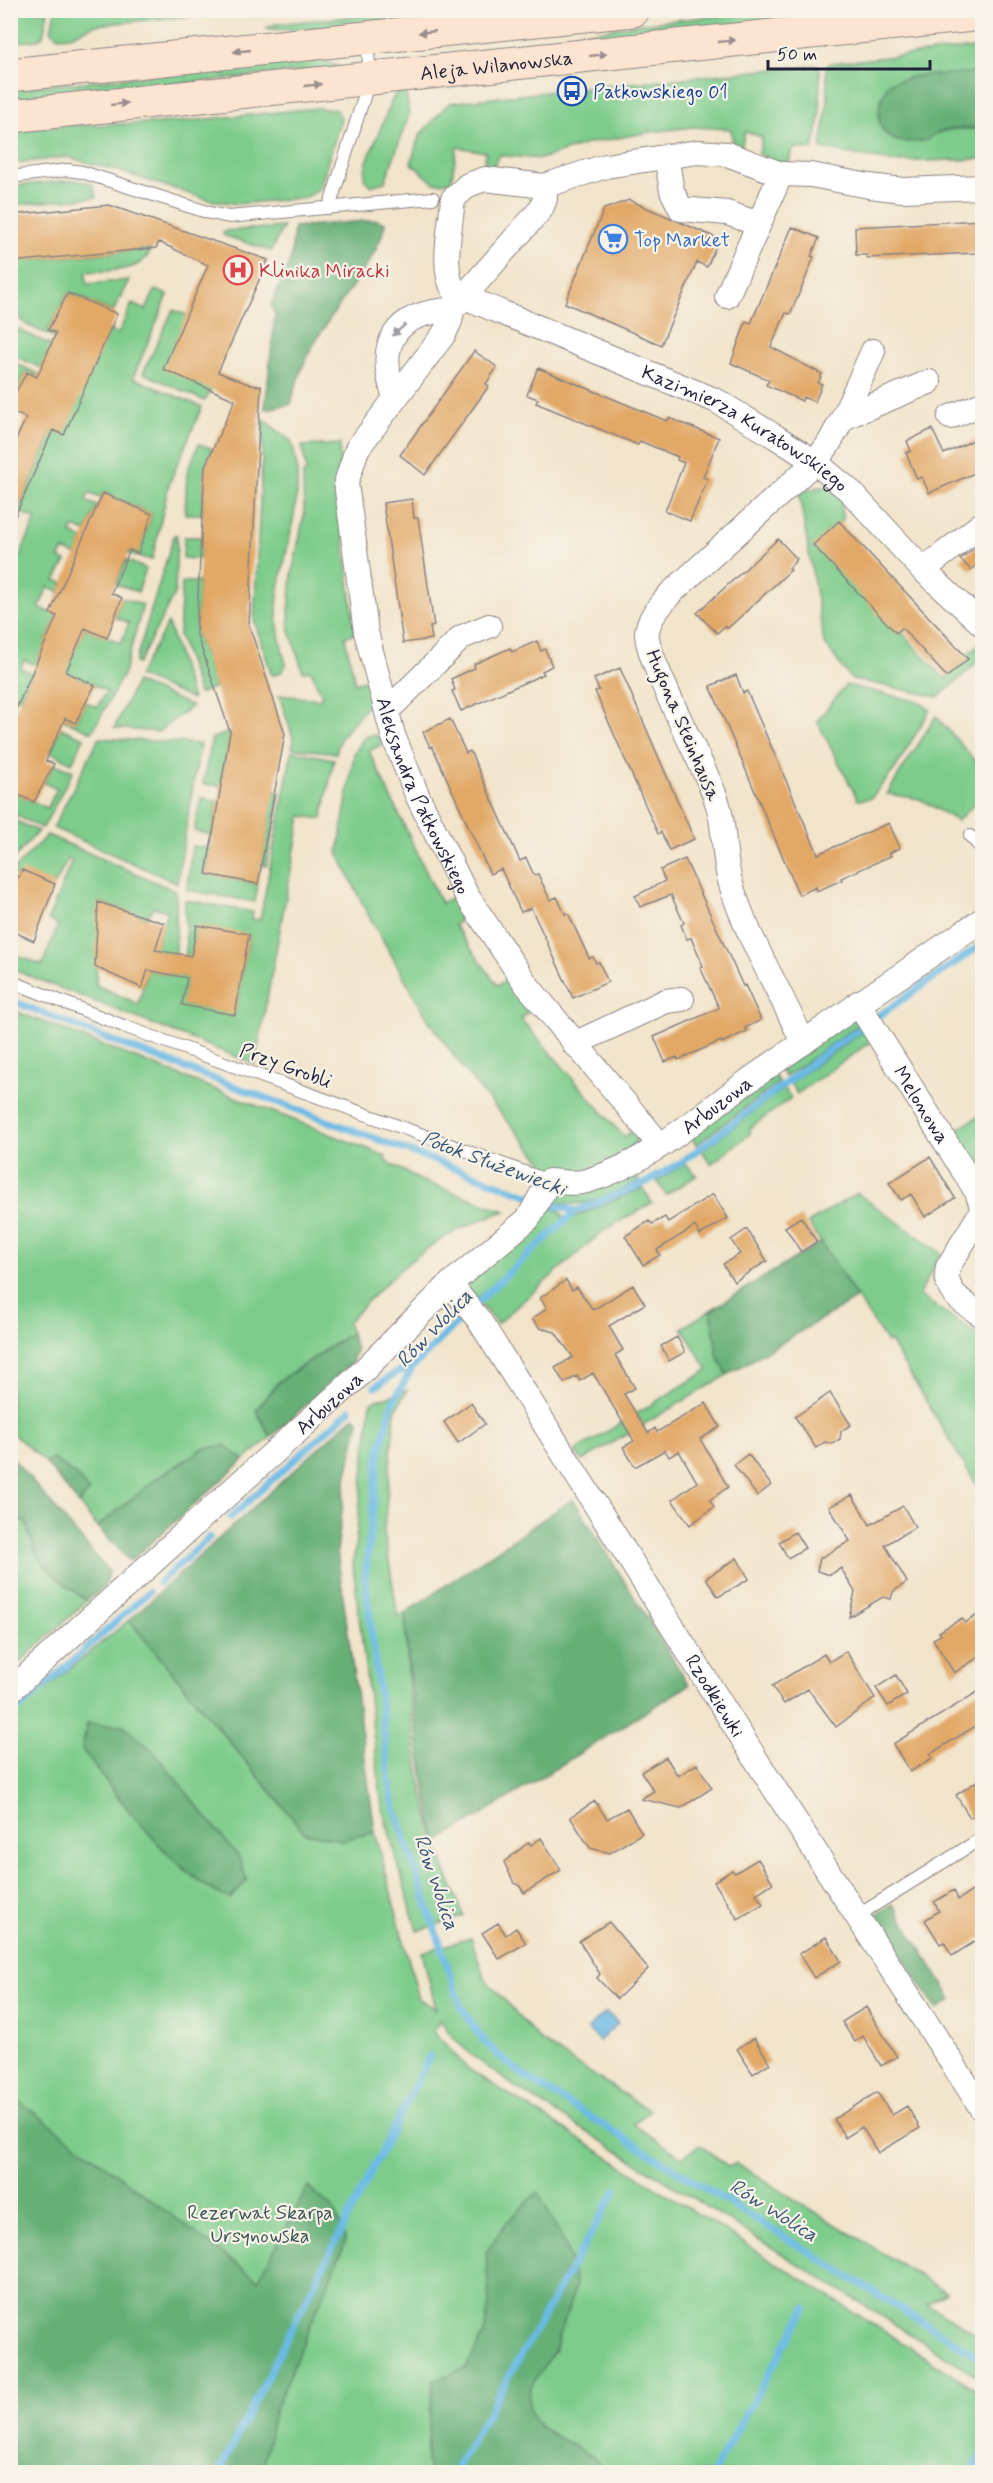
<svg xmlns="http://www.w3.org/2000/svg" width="993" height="2483" font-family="Mynerve,sans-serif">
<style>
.green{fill:#7dcc8b;stroke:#507763;stroke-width:1.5;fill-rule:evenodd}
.forest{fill:#66b077;stroke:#446959;stroke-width:1.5}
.water{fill:#6abae5;stroke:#466e90;stroke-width:1.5}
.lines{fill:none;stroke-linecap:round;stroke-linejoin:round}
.stream{stroke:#6abae5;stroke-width:7}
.building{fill:#e2a866}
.lane-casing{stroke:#8a8382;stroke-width:14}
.street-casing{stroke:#8a8382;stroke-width:26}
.secondary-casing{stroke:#8a8382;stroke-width:35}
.lane{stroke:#fff;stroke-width:12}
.street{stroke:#fff;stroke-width:24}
.secondary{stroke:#fde4d0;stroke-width:33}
.oneway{fill:#9a8d8d}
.oneway2{fill:#9c9ca7}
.labels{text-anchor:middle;stroke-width:4.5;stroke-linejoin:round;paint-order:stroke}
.street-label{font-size:20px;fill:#22223b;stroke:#f7f3e8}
.transit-label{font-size:20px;fill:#164399;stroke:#f7f3e8;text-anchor:start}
.shop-label{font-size:20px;fill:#366cbe;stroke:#f7f3e8;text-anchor:start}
.health-label{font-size:20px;fill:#be3a42;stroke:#f7f3e8;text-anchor:start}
.park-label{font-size:20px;fill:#3d5553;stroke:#f7f3e8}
.water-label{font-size:21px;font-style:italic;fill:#3b5776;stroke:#f7f3e8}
</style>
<rect width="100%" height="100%" fill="#f7f3e8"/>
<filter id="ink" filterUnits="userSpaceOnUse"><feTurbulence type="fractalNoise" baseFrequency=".0167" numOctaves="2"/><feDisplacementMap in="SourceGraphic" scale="12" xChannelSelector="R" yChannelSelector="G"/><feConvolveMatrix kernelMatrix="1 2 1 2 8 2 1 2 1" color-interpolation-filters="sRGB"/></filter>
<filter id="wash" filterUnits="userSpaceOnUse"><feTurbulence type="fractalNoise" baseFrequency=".008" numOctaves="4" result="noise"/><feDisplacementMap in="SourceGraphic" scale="24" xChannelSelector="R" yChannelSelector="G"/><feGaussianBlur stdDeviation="1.35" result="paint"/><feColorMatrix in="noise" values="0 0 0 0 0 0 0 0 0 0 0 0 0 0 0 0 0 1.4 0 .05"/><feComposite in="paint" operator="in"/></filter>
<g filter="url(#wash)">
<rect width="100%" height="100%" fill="#f1e4ca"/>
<path class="green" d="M10 11H48L43 36 37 40 11 43Z
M55 11V10L243 11 95 25 70 36 58 37 51 30Z
M766 11H882L525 48 524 45 636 24Z
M401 12V20L301 30 265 29 275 24Z
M982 47V72L978 73 934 133 955 129H982V159L896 162 821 149 828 98 826 67 830 63Z
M321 59 339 67 11 102 10 89Z
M817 65 820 68V118L813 149 792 148 789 163 775 161 759 154 762 137 745 132 741 148 733 146 731 129 693 127 651 132 590 143 540 159 499 155 493 167 484 164 486 152 457 147 451 182 434 183 411 163 419 136 449 103 562 90 563 94 581 93V88Z
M406 90 409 115 385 182 371 186 364 179 366 164 393 98 397 93Z
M318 108 337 110 341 119 321 184 317 191 304 198 237 204 209 200 115 170 67 157 11 164 10 130 63 126 178 122Z
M76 180 93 184 96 197 11 205V186Z
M283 227 271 251 223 235 224 231Z
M151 249C142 274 109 270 86 272L87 284 129 280 113 312 68 293 48 330 56 333 54 337 27 325 11 309 10 262Z
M155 290 168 295 133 378 202 407 169 484 152 560 129 554 130 550 138 553 152 514 103 493 100 498 89 493 86 501 97 506 86 532 74 527 71 533 83 539 76 555 64 550 59 558 66 561 55 580 63 583 60 592 48 587 39 607 57 616 36 665 24 660 21 668 32 673 20 699 11 695V576L36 519 18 511 53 430 110 330 118 334 132 304 146 310Z
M173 310 187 315 211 389 205 401 143 373Z
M17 329 51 345 41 368 11 354V340Z
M11 361 38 374 37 377 26 372 11 403Z
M264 420 291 441C309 490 284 547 278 596 275 619 280 642 286 664L283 671 272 676 254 620Z
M199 444 213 449 205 466 202 514H185L187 472Z
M340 444 339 497 355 630 354 634 345 637 355 683 370 678 372 700 341 737 336 753 292 748 294 741 279 695 319 699 322 696 311 671 303 672 289 628V612L292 574 304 515 303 474 307 472 302 446Z
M819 487H828L845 501 841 511 843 519 818 542 945 679 969 657 968 654 982 643V658L939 697 851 679 824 643 799 493Z
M174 535H177L175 593 138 664 135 663Z
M184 537H201L200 559 183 558Z
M126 560 146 569 138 592 116 584Z
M182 582H199L196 632 215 687 199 694 179 635Z
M122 598 143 605 124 673 92 732 64 720 65 718 76 722 86 702 97 707 107 691 65 672 85 628 121 643 129 623 115 617Z
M168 623 192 699 138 676Z
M136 682 192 706 158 732 114 728Z
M846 685 920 702 930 710 895 769 871 798 858 800 817 721Z
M936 716 982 769V797L957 821 920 799 887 794Z
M61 728 84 738 72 763 50 752Z
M230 732 221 786 203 784 212 738Z
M374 735 383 737 386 742 369 751 441 903 457 895 469 914 454 925 498 986 508 977 532 1009 521 1019 624 1137 634 1129 638 1133C637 1165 566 1177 542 1169L544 1164 468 1075 429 1021 365 909 338 853 354 754 365 736Z
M99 738 200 744 177 883 53 828Z
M292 751 334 759 322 819 301 816 255 1064 11 969V953L42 965 58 925 48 920 72 860 68 859 55 884 10 874 47 835 176 891V954L155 950 167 911 153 907 147 918 99 902 96 985 138 1004 148 970 187 978 183 1005 235 1014 249 935 197 926 191 957 186 956 185 900 253 912 252 919 260 920Z
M54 764 73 771 44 826 42 828 11 813V791L47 808 57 789 44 783Z
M274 791 280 792 266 866 261 865Z
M201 798 218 801 212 835 194 831Z
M11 819 38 831 11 862Z
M192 846 210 848 205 874 258 884 255 902 187 890Z
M10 1009 386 1156 384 1160 420 1180 505 1211C430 1236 400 1267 347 1323L351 1333 279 1381 256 1410 271 1437 244 1460 226 1446 204 1448 156 1479 97 1527 79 1504 89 1491 55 1460 45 1462 11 1432Z
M855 1015 861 1023 785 1077 780 1069Z
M865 1030 873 1040 797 1094 790 1083Z
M773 1074 779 1082 696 1145 690 1134Z
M784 1088 791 1098 749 1129 751 1133 711 1164 702 1151Z
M982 1114V1180L953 1132Z
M685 1163 697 1175 666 1195 657 1181Z
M633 1170 639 1181C612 1194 582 1211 552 1201L554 1193Z
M643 1188 652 1203 603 1231 497 1324 479 1303 569 1219Z
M857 1193 941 1253 919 1295 982 1338V1494L890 1341 887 1343 808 1223Z
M549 1207 559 1211 566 1219 475 1300 467 1290 468 1279 545 1218Z
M711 1310 717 1354 727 1375 582 1461 575 1451 708 1370 682 1328Z
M407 1390 395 1412 384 1530 398 1617 405 1613C408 1690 413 1770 436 1844 444 1868 455 1892 464 1916L417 1931 382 1807 353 1566 371 1402Z
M11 1519 26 1522C35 1567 53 1574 87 1601L11 1670Z
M129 1620 305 1833 342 1840 375 1832 419 1999 436 2009 422 1952 471 1938 485 1979 542 2042 650 2111 633 2124 682 2157 700 2145 729 2167 736 2163 946 2292 927 2304 982 2338V2379L515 2087C490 2068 455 2047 440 2019L434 2032 467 2068 982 2393V2472H11V1717ZM88 1724 159 1842 119 1799 82 1749Z"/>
<path class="forest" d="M982 72V129C964 127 940 127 926 141 916 141 902 144 893 139 871 128 879 99 889 83L916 76Z
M377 220 385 223C381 246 367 265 353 285 326 325 301 355 291 404L265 409 275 315 271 305 291 259 294 227Z
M821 1242 857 1298 727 1375 717 1354 711 1310Z
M351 1333 356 1350 352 1362 271 1437 256 1410 280 1381Z
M354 1416 359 1421 346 1479 337 1551 375 1832 342 1840 305 1833 129 1620Z
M226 1446 244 1460 130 1561 97 1527 156 1479 204 1448Z
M11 1456 109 1572 106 1584 87 1601C53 1574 36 1568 26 1522L11 1519Z
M54 1459 78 1477 89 1491 79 1504 45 1462Z
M573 1499 689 1685 436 1843C419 1764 409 1694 405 1613Z
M87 1724 123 1725 151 1749 239 1857 247 1880 230 1899C179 1880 114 1793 82 1749Z
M893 1904 952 1999 937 2010 876 1915Z
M10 2094 258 2280 308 2187 334 2209 346 2241 274 2412 262 2472H11Z
M538 2192 566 2246 576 2285 555 2350 530 2388 529 2409 541 2428 593 2457 605 2472H430L426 2462 433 2381 466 2368 484 2334 489 2303 486 2252 506 2223Z"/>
<path class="water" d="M606 2012 618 2023 599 2041 588 2029Z"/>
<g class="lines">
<path class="stream" d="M10 1000 115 1042 554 1205 576 1211 645 1183 682 1162 825 1053 982 944
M576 1211 489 1291 412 1368 392 1404 379 1454 365 1578 392 1799 461 2006C481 2043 496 2055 529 2079L982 2359
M375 1387 397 1372 412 1368
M231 1517 350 1410
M159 1583 210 1537
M10 1717 149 1592
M219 2472 430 2056
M454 2472 616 2190
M713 2472 806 2308
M972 2472 982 2454"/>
</g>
<g id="blocks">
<path class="building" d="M629 200 719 239 707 267 697 262 661 345 565 303 604 209Z
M109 205 268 260 218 372 251 385 261 386 249 625 285 734 258 884 206 874 230 732 196 632 205 466 235 400 163 369 208 265 159 242 156 248 10 262V215Z
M982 220V249H976L977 253 867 258V255H856L855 227Z
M792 227 819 238 811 256 814 257 802 287 790 314 786 313 771 347 822 374 818 383 822 384 815 402 803 397 802 401 766 385 769 380 731 363 746 321 751 323Z
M68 293 117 314 64 435 53 430 10 528V453L26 418 10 411V403L27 372 37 377 56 333 48 330Z
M474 351 497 367 486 384 489 386 425 475 400 455Z
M538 368 667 421 669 418 719 438 703 477 708 479 690 521 665 511 684 463 677 460 678 457 640 441 638 445 536 403 538 399 527 395Z
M932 429 944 454 982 436V470L929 493 922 477 917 479 906 453 911 451 907 441Z
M103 493 152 514 138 554 130 550 111 593 122 598 107 638 85 628 66 672 95 685 75 723 65 718 46 761 54 764 34 802 10 791V723L57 616 50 613Z
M412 499 414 518H418L434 626 430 627 432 639 403 643 383 503Z
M839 521 968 659 947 677 902 628 896 633 813 545Z
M778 539 797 559 789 568 791 570 728 628 725 626 717 633 697 613Z
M975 548 982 555V559L971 570 960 559Z
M537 641 541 651 545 649 552 666 542 671 544 674 461 711 452 691 455 690 451 679 475 668 474 664 510 648 512 652Z
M620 668 694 839 669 850 661 832 658 834 595 691 599 690 594 679Z
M736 675 743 693 747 691 818 854 889 823 900 848 889 853 891 856 841 878 842 880 817 891 816 887 799 895 710 686Z
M450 719 466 753 470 751 520 861 526 858 534 875 538 874 550 900 557 897 565 914 568 913 589 958 593 957 596 963 599 962 608 982 573 998 531 908 521 912 501 869 490 874 432 746 430 747 423 732Z
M685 859 743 986 745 985 761 1020 745 1028 747 1031 722 1043 721 1041 678 1060 677 1057 665 1062 654 1037 719 1008 700 967 703 966 691 938 687 939 681 925 684 923 671 895 640 907 635 896 665 881 660 870Z
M22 870 55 884 34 941 10 930V874L19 877Z
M98 902 164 923 155 950 191 956 197 925 249 934 235 1015 182 1005 187 978 148 970 142 988 95 967Z
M930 1157 955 1198 925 1217 911 1194 901 1200 889 1183Z
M713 1194 728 1218 700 1235 695 1226 657 1250 660 1255 643 1265 625 1236 649 1221 652 1224 665 1217 668 1222Z
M801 1217 817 1242 801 1252 785 1227Z
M747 1229 767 1261 734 1282 723 1264 740 1254 731 1240Z
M566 1280 572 1290 577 1287 593 1310 633 1285 645 1304 609 1326 623 1350 615 1355 635 1388 624 1394 648 1433 655 1428 657 1432 706 1403 720 1427 700 1439 728 1487 710 1500 714 1507 690 1525 672 1500 697 1482 679 1451 669 1457 665 1450 635 1467 623 1447 634 1441 593 1373 580 1381 577 1376 564 1383 555 1368 573 1357 555 1332 540 1328 532 1319 547 1308 540 1298Z
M677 1337 685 1352 669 1361 661 1346Z
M830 1393 851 1425 841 1431 840 1439 832 1444 825 1442 816 1448 795 1417Z
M471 1403 485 1424 458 1443 444 1422Z
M748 1454 771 1485 757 1496 734 1465Z
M852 1495 870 1525 903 1506 915 1527 885 1545 907 1582 893 1592 891 1599 883 1597 849 1617 855 1592 841 1568 830 1575 817 1571 820 1558 850 1541 829 1507Z
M795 1532 805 1548 788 1558 779 1542Z
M737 1558 749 1579 718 1597 706 1578Z
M982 1612V1655L954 1673 933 1639 941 1635 939 1632 962 1618 965 1623Z
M846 1651 875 1698 836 1727 808 1689 784 1704 772 1686 824 1654 829 1662Z
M896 1675 907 1694 888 1706 876 1688Z
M982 1689V1722L930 1754 932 1758 910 1772 893 1744Z
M666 1757 678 1776 697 1764 712 1788 681 1808 641 1799 654 1791 641 1772Z
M982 1778V1810L970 1818 956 1795Z
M595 1801 607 1819 627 1808 642 1833 610 1853 590 1848 570 1817Z
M541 1838 561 1870 524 1893 519 1885 514 1883 504 1862 529 1842 531 1845Z
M758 1859 773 1883 756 1894 763 1904 738 1919 714 1882 732 1870 735 1873Z
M954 1890 958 1900 974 1890 982 1903V1937L952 1956 944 1942 940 1944 925 1920 939 1911 934 1902Z
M609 1922 648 1969 617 1999 597 1978 600 1974 579 1941Z
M498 1923 506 1935 516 1928 526 1943 499 1959 482 1933Z
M826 1937 841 1961 814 1978 799 1954Z
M866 2007 897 2057 881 2066 863 2036 855 2042 842 2022Z
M754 2038 770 2063 753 2074 737 2049Z
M877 2092 892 2115 907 2106 920 2128 878 2153 862 2127 845 2138 834 2119Z"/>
</g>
</g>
<g filter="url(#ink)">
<use href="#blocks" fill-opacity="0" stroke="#8a8382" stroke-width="1.5"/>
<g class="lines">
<g class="lane-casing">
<path id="lane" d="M10 177 68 170 82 172 210 213 229 217 433 198
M329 208 370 78 367 39
M970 836 982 849
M10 981 126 1027 549 1181
M857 1916 982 1838"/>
</g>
<g class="street-casing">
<g id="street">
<path d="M666 156 672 191 681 209 727 213 759 224"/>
<path id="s1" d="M544 186 545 199 541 209 452 310 450 321 444 334 357 449 346 483 366 632 393 735 417 795 467 896 526 984 660 1145"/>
<path id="s2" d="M453 199C451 225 439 275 457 294L717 401 776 437 815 462 851 492 923 570 982 624"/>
<path d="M453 199 468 185 485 179 544 186 606 166 697 152 727 154 781 174 811 175 869 186 903 190 982 187"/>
<path d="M727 296 781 174"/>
<path d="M395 397C375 344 395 312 452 310"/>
<path d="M950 417 982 404"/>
<path d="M843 418 929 382"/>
<path d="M923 570 982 524"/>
<path d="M388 710 462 637 489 626"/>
<path id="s3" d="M858 1003 977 1192 982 1207"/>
<path d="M803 1043C780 989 746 937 730 881 722 853 726 824 715 796 704 765 644 656 647 632 649 617 661 605 670 594L815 462 828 445 843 418 873 351"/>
<path d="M574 1044 666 1001 682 999"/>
<path d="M982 1211 948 1267C942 1292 964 1303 982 1315"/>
<path id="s4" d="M450 1284 479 1320 767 1777 982 2109"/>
<path id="s5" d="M10 1691 354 1380 450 1284 528 1219 549 1181C563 1182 576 1185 590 1180 650 1162 699 1116 748 1081 826 1026 904 973 982 920"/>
</g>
</g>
<g class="secondary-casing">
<g id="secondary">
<path d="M10 75 633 10"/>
<path id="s6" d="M10 116 982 14"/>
</g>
</g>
<use href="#lane" class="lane"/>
<use href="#street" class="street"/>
<use href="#secondary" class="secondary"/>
</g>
<defs><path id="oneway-solid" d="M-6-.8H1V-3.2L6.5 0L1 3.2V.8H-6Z" transform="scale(1.5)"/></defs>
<g class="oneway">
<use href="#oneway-solid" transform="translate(427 32) rotate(174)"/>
<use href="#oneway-solid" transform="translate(727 41) rotate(-6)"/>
<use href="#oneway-solid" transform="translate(242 51) rotate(174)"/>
<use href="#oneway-solid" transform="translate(598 55) rotate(-6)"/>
<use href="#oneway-solid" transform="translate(313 85) rotate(-6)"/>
<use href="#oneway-solid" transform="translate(119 104) rotate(-6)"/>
</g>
<use class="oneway2" href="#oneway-solid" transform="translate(399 330) rotate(139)"/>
</g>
<defs>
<g id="bus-ring" transform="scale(1.5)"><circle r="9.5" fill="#f7f3e8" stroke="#1a4fb4" stroke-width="1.5"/><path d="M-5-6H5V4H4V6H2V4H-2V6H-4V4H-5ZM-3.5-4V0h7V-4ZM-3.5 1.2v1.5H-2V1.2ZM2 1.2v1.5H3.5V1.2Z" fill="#1a4fb4"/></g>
<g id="supermarket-ring" transform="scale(1.5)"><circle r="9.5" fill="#f7f3e8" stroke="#3f7fe0" stroke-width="1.5"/><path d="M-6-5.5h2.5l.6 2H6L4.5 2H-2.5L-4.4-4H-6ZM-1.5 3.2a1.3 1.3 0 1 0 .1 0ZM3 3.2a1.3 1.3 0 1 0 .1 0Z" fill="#3f7fe0"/></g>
<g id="hospital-ring" transform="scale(1.5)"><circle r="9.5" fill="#f7f3e8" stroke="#e0444e" stroke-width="1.5"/><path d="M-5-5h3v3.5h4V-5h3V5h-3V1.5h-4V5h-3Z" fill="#e0444e"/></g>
</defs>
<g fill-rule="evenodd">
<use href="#bus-ring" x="572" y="91"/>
<use href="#supermarket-ring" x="613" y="239"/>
<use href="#hospital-ring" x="238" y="270"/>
</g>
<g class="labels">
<g class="street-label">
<text dy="7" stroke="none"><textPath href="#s6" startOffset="489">Aleja Wilanowska</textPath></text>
<text dy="7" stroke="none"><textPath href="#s2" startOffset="416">Kazimierza Kuratowskiego</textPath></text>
<text transform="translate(684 725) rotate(67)" y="7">Hugona Steinhausa</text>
<text dy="7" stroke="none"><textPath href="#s1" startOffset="688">Aleksandra Patkowskiego</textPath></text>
<text transform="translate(286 1065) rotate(20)" y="7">Przy Grobli</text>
<text dy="7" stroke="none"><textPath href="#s5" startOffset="934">Arbuzowa</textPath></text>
<text dy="7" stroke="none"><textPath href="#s3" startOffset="120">Melonowa</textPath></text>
<text dy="7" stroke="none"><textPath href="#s5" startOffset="430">Arbuzowa</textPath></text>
<text dy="7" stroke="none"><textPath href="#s4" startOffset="490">Rzodkiewki</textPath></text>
</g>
<g class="transit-label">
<text x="593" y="98">Patkowskiego 01</text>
</g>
<g class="shop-label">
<text x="634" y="246">Top Market</text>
</g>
<g class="health-label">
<text x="259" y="277">Klinika Miracki</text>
</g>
<g class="park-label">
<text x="260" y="2219">Rezerwat Skarpa<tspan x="260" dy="23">Ursynowska</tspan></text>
</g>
<g class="water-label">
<text transform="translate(494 1163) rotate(20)" y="7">Potok Służewiecki</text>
<text transform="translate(434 1328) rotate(-46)" y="7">Rów Wolica</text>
<text transform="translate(437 1882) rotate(71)" y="7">Rów Wolica</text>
<text transform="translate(774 2210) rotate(32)" y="7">Rów Wolica</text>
</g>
</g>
<rect width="993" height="2483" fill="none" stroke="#f7f3e8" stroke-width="36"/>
<path d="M768 60v9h162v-9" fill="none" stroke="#22223b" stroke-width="3"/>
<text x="777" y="60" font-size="18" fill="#22223b" stroke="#f7f3e8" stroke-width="4.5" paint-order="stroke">50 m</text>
</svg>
